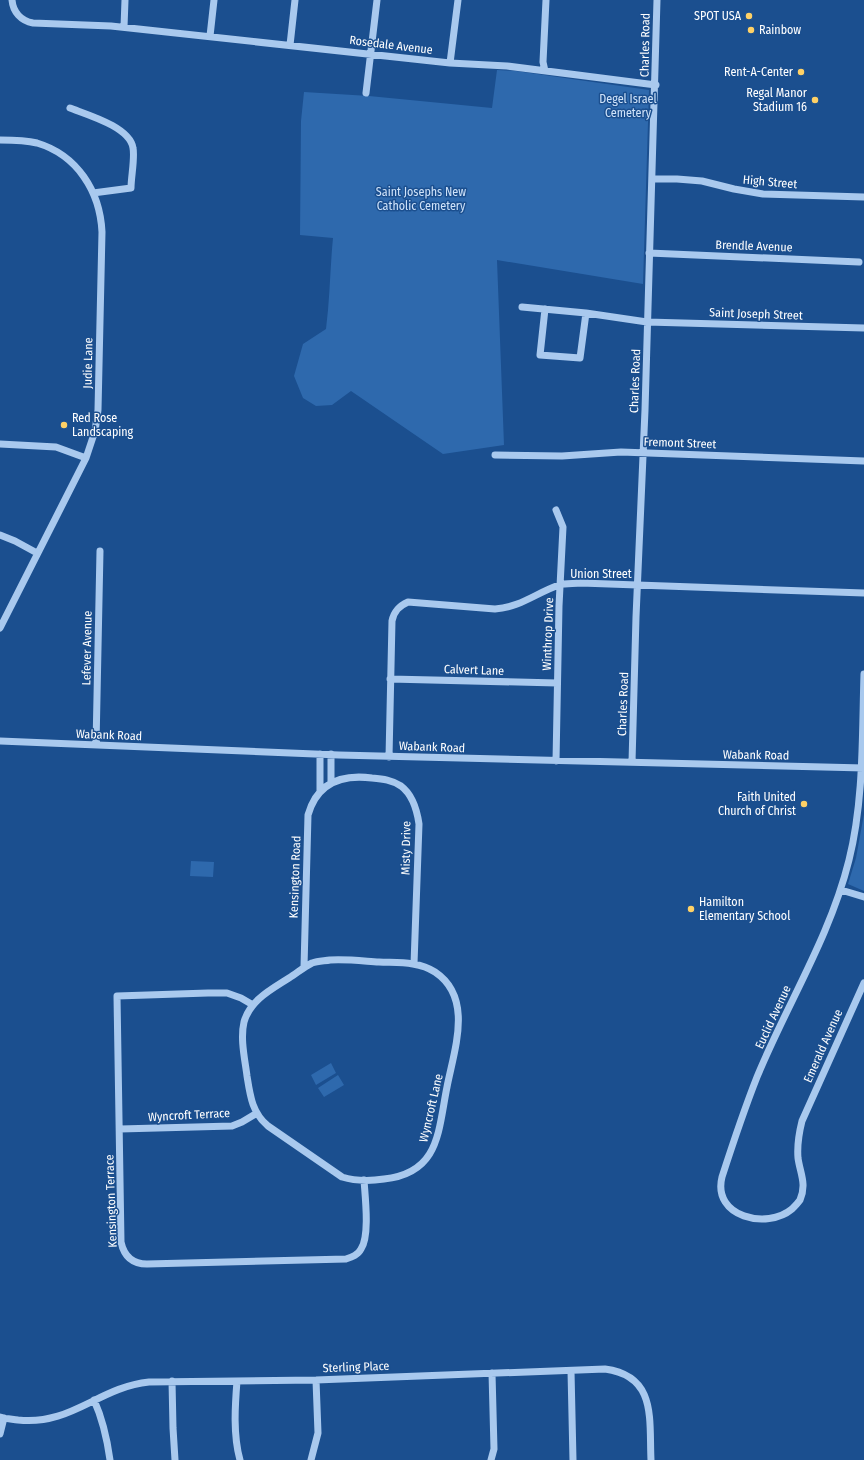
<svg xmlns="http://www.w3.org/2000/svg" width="864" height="1460" font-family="'Fira Sans Condensed',sans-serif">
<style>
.green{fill:#2e69ad}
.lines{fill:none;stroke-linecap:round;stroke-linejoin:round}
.minor{stroke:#a9c9ee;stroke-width:7}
.poi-dot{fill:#ffd166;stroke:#1b4f8f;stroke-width:1.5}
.labels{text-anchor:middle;stroke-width:3;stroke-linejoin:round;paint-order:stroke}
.poi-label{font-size:12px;fill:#fff;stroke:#1b4f8f;text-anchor:end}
.street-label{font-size:12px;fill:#fff;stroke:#1b4f8f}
.park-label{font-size:12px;fill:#cfe3fa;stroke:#1b4f8f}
</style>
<rect width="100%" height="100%" fill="#1b4f8f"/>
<path class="green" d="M497 70 516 71 649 90 643 284 497 260 504 445 443 454 351 391 332 405 316 406 303 398 294 376 303 344 326 329C330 298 330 268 333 238L300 235 301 121 304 92 369 96 492 108Z
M864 814V891L848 884 856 858Z
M191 861 214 862 213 877 190 876Z
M331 1063 336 1073 316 1085 311 1075Z
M338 1075 344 1085 324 1097 318 1088Z"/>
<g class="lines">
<path class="minor" d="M12 0C13 12 21 21 33 23L111 26 450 63 507 66 656 85
M124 27 125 0
M210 36 214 0
M290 45 295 0
M450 63 458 0
M545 71 543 62 546 0
M366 93 377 0
M70 108C88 115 130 127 133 148 135 158 131 177 131 188L93 193
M0 140C12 140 25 140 37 143 77 155 100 191 102 232L98 410 95 431 86 458 0 628
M652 179H677L702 181 734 189 763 194 864 197
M649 253 859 262
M522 307 586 313 647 322 864 328
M545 309 540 355 580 358 586 313
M0 444 56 447 86 458
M495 455 562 456 621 452 864 461
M0 535 15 541 37 553
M864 674C862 735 864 800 849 860 830 937 787 1004 757 1077 744 1110 733 1143 722 1177 712 1217 767 1230 792 1209 795 1206 798 1203 800 1200 807 1184 800 1173 798 1158 797 1146 799 1133 802 1121L864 983
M390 679 557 683
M0 741 339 755 864 768
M96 745 100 551
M320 754V791
M389 757 392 621C394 611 399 606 408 602L495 609C521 607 536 593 559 585 566 583 574 584 581 583L864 593
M556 761 559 606 563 527 556 510
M632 762 636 617 645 410 657 0
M331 783V754
M841 890 864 897
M330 960C347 959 363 961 379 962 397 963 418 961 435 972 474 998 454 1050 447 1087 438 1131 440 1173 384 1179 371 1181 355 1181 342 1177L268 1126C252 1113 250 1095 247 1076 245 1060 240 1039 244 1022 250 1000 272 989 289 978 297 973 304 967 312 963 318 961 325 961 330 960Z
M304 967 308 815C317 783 341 774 372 778 383 779 392 780 401 786 413 795 417 810 419 824L414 964
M253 1005 241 998 227 993H208L117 996 121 1242C124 1256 132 1264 147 1264L346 1259C352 1257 358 1255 361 1249 370 1236 365 1196 364 1180
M120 1129 232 1126 242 1122 257 1113
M571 1371 573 1460
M172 1381 173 1428 175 1460
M237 1381C235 1406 233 1435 240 1460
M94 1400C103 1420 107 1438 110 1460
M0 1417C6 1419 12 1419 18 1420 71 1426 99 1387 149 1382L316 1380 605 1369C657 1376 649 1419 651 1460
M0 1434 4 1418
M311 1460 318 1433 316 1380
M491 1460 494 1449 492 1373"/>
</g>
<g class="poi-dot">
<circle cx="749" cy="16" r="4"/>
<circle cx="751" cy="30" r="4"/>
<circle cx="801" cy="72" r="4"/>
<circle cx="815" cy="100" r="4"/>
<circle cx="64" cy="425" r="4"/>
<circle cx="804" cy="804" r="4"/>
<circle cx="691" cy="909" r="4"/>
</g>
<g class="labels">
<g class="poi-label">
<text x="741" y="20">SPOT USA</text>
<text x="759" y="34" text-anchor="start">Rainbow</text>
<text x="793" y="76">Rent-A-Center</text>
<text x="807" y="97">Regal Manor<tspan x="807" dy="14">Stadium 16</tspan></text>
<text x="72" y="422" text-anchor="start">Red Rose<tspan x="72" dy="14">Landscaping</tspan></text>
<text x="796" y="801">Faith United<tspan x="796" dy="14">Church of Christ</tspan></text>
<text x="699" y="906" text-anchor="start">Hamilton<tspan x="699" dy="14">Elementary School</tspan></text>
</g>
<g class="street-label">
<text transform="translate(391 45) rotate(7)" y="4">Rosedale Avenue</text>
<text transform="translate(645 45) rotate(-89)" y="4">Charles Road</text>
<text transform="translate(770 182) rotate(5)" y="4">High Street</text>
<text transform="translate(754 246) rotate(2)" y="4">Brendle Avenue</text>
<text transform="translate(756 314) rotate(2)" y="4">Saint Joseph Street</text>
<text transform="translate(88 363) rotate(-89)" y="4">Judie Lane</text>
<text transform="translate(635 381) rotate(-88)" y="4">Charles Road</text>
<text transform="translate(680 443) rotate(2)" y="4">Fremont Street</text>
<text x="601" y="578">Union Street</text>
<text transform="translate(548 634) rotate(-88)" y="4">Winthrop Drive</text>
<text transform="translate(87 648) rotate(-89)" y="4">Lefever Avenue</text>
<text transform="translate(474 670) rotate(2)" y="4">Calvert Lane</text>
<text transform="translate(623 704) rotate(-88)" y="4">Charles Road</text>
<text transform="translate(109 735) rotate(2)" y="4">Wabank Road</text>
<text transform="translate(432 747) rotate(2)" y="4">Wabank Road</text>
<text transform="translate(756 755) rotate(1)" y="4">Wabank Road</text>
<text transform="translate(406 848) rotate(-89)" y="4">Misty Drive</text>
<text transform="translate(295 877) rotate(-88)" y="4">Kensington Road</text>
<text transform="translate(773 1017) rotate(-65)" y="4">Euclid Avenue</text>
<text transform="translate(823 1046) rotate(-66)" y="4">Emerald Avenue</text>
<text transform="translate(431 1108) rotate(-77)" y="4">Wyncroft Lane</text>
<text transform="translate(189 1115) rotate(-3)" y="4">Wyncroft Terrace</text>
<text transform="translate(111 1201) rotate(-92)" y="4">Kensington Terrace</text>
<text transform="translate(356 1367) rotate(-2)" y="4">Sterling Place</text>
</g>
<g class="park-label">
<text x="628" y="103">Degel Israel<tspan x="628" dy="14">Cemetery</tspan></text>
<text x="421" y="196">Saint Josephs New<tspan x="421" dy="14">Catholic Cemetery</tspan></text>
</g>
</g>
</svg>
